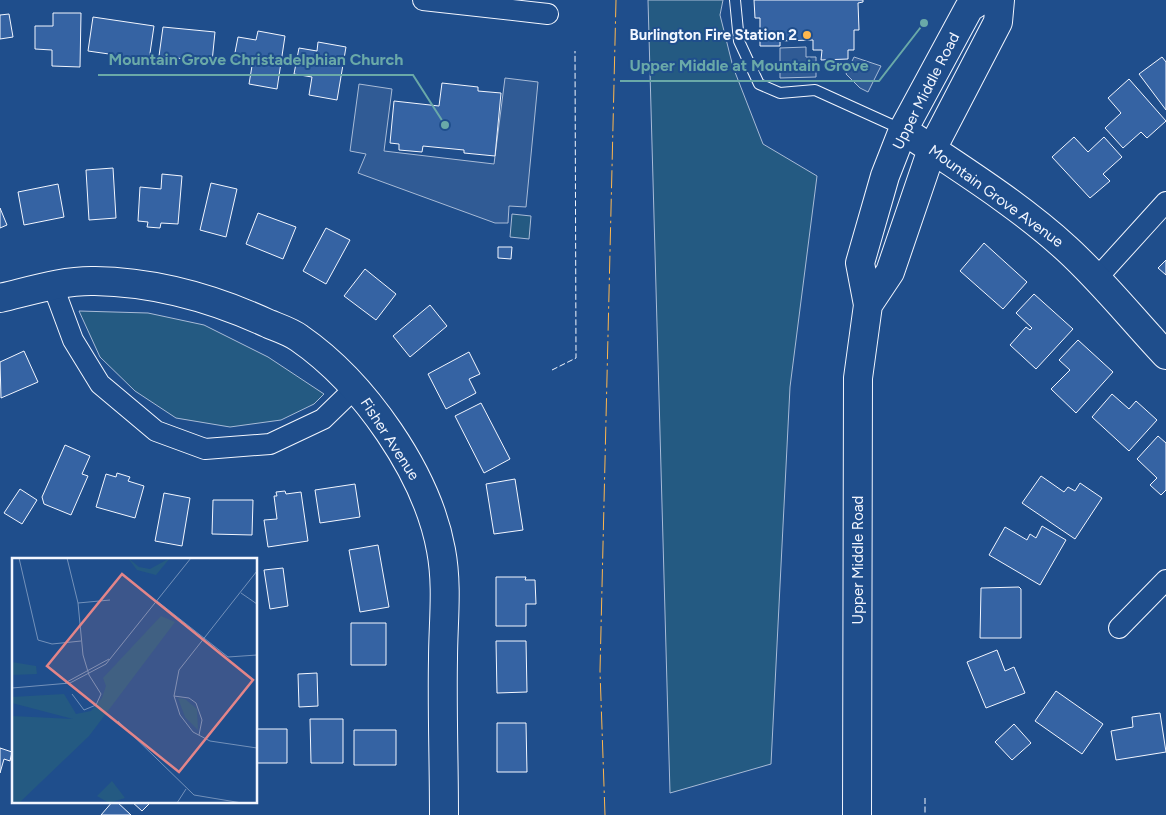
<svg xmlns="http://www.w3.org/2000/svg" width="1166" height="815" font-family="Figtree,sans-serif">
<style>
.green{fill:#245a82;stroke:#a8bbd7}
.parking{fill:#305b95;stroke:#a8bbd7}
.building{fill:#3563a3;stroke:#f2f6ff}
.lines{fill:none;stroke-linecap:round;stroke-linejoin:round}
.lane-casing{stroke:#f2f6ff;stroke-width:12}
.street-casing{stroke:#f2f6ff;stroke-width:22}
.secondary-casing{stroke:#f2f6ff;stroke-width:30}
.lane{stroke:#1f4e8c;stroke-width:10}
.street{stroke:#1f4e8c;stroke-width:20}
.secondary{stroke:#1f4e8c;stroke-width:28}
.fence{stroke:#f2f6ff;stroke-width:1;stroke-dasharray:6 2.5;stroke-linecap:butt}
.power{stroke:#ffb74d;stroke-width:1;stroke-dasharray:18 4 2.5 4;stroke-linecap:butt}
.poi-dot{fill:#ffb74d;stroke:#1f4e8c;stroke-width:2}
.labels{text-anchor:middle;stroke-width:4;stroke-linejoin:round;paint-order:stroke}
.poi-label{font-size:15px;font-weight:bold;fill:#f2f6ff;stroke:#1f4e8c;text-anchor:end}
.street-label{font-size:15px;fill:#f2f6ff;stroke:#1f4e8c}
.inset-road{fill:none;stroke:#7391ba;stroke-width:1}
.view{fill:#e38589;fill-opacity:0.15;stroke:#e38589;stroke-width:2.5}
.inset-edge{fill:none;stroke:#f2f6ff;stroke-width:2.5}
.leader{fill:none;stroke:#6aa9a8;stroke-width:2}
.callout-dot{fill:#6aa9a8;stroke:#1f4e8c;stroke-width:2}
.callout-label{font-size:16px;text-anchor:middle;font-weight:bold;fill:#6aa9a8;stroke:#1f4e8c;stroke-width:4;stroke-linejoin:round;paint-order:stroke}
</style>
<rect width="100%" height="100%" fill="#1f4e8c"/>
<path class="green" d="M648 0H723L720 15 733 67 763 144 817 176 790 387 771 764 670 793Z
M512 214 531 216 529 239 510 237Z
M79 311 148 313 204 325 268 357 324 394 314 404 281 420 230 427 176 418 135 391 100 357Z"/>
<path class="parking" d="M806 47V57H816V77L780 78V48Z
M854 57 881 66 868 92 860 88 846 74Z
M505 78 538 82 526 207 509 206 508 223H495L358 173 366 154 350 151 359 84 392 89 384 151 494 164Z"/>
<path class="building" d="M754 0H863V2L858 3 859 30H854V50H848V59L821 60 822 50H813V40L780 41V46H760V18H755Z
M53 13H81L80 67 52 66V50L35 49V26H53Z
M9 14 13 37 0 39V15Z
M93 17 154 26 149 60 134 58V63L109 58V54L88 51Z
M163 27 215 32 212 62 159 56Z
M258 31 285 36 277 89 249 84 252 66 233 63 238 37 256 40Z
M318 42 346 47 337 100 309 95 312 77 294 74 299 48 317 51Z
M1162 57 1166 62V110L1139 74Z
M1129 79 1166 121 1147 138 1141 132 1123 148 1105 128 1121 113 1108 98Z
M442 83 478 87V91L501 93 495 156 464 153V150L423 146 422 152 399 150V144L390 143 394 101 439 106Z
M1074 137 1088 152 1104 137 1122 157 1103 174 1110 181 1090 198 1052 157Z
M113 168 116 218 89 220 86 170Z
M162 174 182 176 178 224 161 223 160 228 147 227 148 222 138 221 140 187 161 189Z
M211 183 237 189 226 237 200 230Z
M58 184 64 217 24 225 18 192Z
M0 208 7 225 0 228Z
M258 213 296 227 283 259 246 244Z
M326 228 350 240 326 284 303 271Z
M984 243 1027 282 1003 309 960 271Z
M498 247H512L511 259 498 258Z
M1166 260V275L1158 268Z
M365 269 396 294 376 320 344 296Z
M1034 294 1073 329 1036 369 1010 345 1026 327 1030 330 1032 328 1016 313Z
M430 305 447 326 410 357 393 336Z
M1078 340 1113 372 1076 413 1051 389 1070 370 1059 360Z
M24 351 38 382 1 398 0 362Z
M469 352 480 374 469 379 476 393 446 409 428 374Z
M1112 394 1129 409 1136 401 1157 420 1129 451 1092 417Z
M481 403 510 459 484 473 455 416Z
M1158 436 1166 443V490L1161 495 1150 485 1157 478 1137 459Z
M65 445 90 456 82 474 88 476 71 515 44 504 42 497Z
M117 473 130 477 128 481 144 486 135 518 96 507 106 474 116 477Z
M1041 476 1064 492 1068 487 1075 491 1080 483 1102 498 1075 539 1022 503Z
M515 479 523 530 494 534 486 484Z
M355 484 360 517 320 523 315 490Z
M20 489 37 500 22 524 4 513Z
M285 491 286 494 301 492 308 541 268 547 264 520 277 519 274 496H277L276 492Z
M164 493 190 498 182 546 155 541Z
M213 500H253L252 535 212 534Z
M1042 526 1066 540 1040 585 989 555 1005 527 1027 540 1030 534 1036 538Z
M378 545 389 607 360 612 349 550Z
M283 568 288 606 270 609 264 570Z
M496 577H526L525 580H535L536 604H526V626H496Z
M1019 587 1021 589V638H980L981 588Z
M351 623H386V665H351Z
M496 641H526L527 692 497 693Z
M997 650 1005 671 1014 667 1025 693 986 708 967 662Z
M317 673 318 706 299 707 298 674Z
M1056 691 1103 724 1082 754 1035 721Z
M1160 713 1166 752 1116 760 1111 731 1133 727 1132 717Z
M310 719H343V763H311Z
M497 723H526L527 772H497Z
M1014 724 1031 743 1012 760 995 742Z
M256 729H287V763H256Z
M354 730H396V765H354Z
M0 748 12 752 10 761 4 759 0 773Z
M113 801H116L131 815H101Z
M131 801H152L142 811Z"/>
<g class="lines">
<g class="lane-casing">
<path id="lane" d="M735 0 739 41 759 84 780 93 815 90 901 129"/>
</g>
<g class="street-casing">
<path id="street" d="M423 0 548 14
M1097 278 1166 202
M53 286 73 340 100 384 156 431 205 449 270 444 323 419 356 387
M1119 628 1166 580"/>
</g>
<g class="secondary-casing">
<path id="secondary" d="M903 130C958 167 1018 204 1067 249 1103 282 1133 320 1166 355
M0 298C30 291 64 280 95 281 155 282 215 299 269 324 279 328 291 332 299 338 364 383 427 473 441 550 448 587 443 623 443 659 442 711 444 763 444 815
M868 305 890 272 932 149 998 22 1000 0
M857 815 858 378 868 305 860 263 885 176 903 130 969 8 981 0"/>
</g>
<use href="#lane" class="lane"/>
<use href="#street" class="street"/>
<use href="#secondary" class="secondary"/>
<path class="fence" d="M552 370 576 358 575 51
M925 798V815"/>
<path class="power" d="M605 815 600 671 616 0"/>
</g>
<circle class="poi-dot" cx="807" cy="35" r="5"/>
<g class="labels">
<g class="poi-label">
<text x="797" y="40">Burlington Fire Station 2</text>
</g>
<g class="street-label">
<text transform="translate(926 91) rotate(-63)" y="5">Upper Middle Road</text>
<text transform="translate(996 196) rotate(36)" y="5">Mountain Grove Avenue</text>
<text transform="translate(390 439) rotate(57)" y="5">Fisher Avenue</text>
<text transform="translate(858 560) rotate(-90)" y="5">Upper Middle Road</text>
</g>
</g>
<g transform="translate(12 558)">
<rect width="245" height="245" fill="#1f4e8c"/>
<path d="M116 0 127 9 138 11 158 0 144 17 125 12ZM149 58 163 64 77 178 7 245H0V158L61 161 0 145V139L52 136 64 156 79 153 90 140 94 128 91 120ZM0 104 24 108 25 116 0 117ZM166 140 173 141 185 151 186 172 173 159ZM100 223 113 240 97 245 85 238Z" fill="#245a82"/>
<path class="inset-road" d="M7 0 26 82 40 86 69 83M55 0 66 45 71 97 77 117 89 136 84 147 72 152 60 136M245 13 167 112 162 138 168 157 181 174 198 183 245 190M229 35 245 46M145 43 216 99 245 97M66 45 98 42M53 125 97 101M0 130 58 125 94 106 179 0M162 138 177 140 184 145 190 162 187 177M106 163 182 237 230 245M165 245 174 231"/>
<path class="view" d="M110 16 241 122 167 214 35 108Z"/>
<rect width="245" height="245" class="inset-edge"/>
</g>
<path class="leader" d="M445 125L413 75H98M924 23L879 81H620"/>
<g class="callout-dot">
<circle cx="445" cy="125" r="5"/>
<circle cx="924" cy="23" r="5"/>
</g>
<g class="callout-label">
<text x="256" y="65">Mountain Grove Christadelphian Church</text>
<text x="749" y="71">Upper Middle at Mountain Grove</text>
</g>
</svg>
